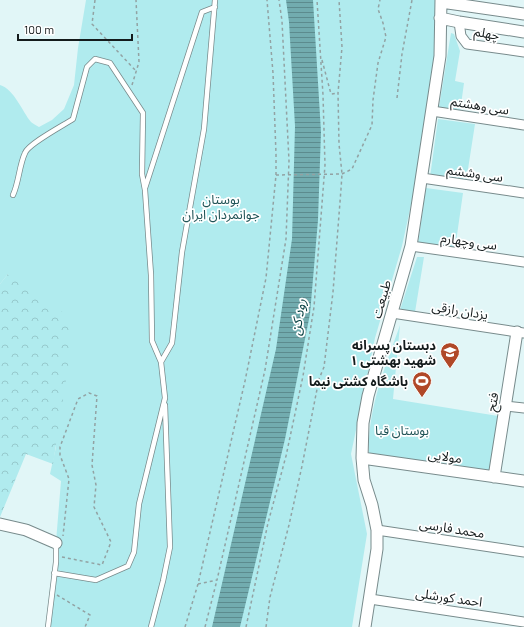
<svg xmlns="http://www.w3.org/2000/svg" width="524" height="627" font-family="Barlow,'Noto Sans Arabic',sans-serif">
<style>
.green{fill:#b0ebee}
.forest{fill:url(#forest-crowns)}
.water{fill:url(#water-rules)}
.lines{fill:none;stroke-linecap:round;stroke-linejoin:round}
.service-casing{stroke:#788b8c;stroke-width:6}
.minor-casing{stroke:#788b8c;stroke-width:11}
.tertiary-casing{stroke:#788b8c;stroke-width:13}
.path{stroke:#92a2a3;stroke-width:1.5;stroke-dasharray:3 3;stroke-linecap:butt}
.service{stroke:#fff;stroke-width:4.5}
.minor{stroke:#fff;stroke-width:9}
.tertiary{stroke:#fff;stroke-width:11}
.path-bridge{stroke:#92a2a3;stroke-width:1.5;stroke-dasharray:3 3;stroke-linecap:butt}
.labels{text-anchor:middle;stroke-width:3.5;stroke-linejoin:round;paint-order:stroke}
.street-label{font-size:13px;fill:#141b1c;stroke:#fff}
.park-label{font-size:13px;fill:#205356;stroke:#fff}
.poi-label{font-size:13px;font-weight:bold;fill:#141b1c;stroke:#fff;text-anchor:end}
.water-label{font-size:14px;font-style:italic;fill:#053f41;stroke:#fff}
</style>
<defs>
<pattern id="forest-crowns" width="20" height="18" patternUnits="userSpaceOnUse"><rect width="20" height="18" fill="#b0ebee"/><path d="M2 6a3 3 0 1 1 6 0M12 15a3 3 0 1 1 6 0" fill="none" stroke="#96c9cc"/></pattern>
<pattern id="water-rules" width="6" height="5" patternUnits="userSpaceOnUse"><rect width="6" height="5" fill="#72acaf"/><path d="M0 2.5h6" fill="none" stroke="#5c8b8e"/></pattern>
</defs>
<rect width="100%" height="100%" fill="#e1f6f7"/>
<path class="green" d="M86 0H440L438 37 417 177 402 246 375 338 351 454 367 534 352 627H49L61 481 50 474 56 447 8 274 0 284V85C14 89 22 111 31 122 33 124 36 125 39 127L52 120 64 109 74 85 78 48Z
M451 33 454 34 460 51 455 81 464 83 460 112 439 107Z
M438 119 475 124 466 182 430 177Z
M426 188 463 193 455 249 418 244Z
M417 257H424L415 312 400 310Z
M400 325 393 399 498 416 492 473 369 455C367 410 385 368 400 325Z"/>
<path class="forest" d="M8 274 71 318 69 361 53 464 26 454 0 517V284Z"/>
<path class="water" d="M286 0H313L321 132 318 220 310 314 285 439 240 627H212L276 349 292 239 295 126 289 22Z"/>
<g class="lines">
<g class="service-casing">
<path id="service" d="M145 188 202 12 215 7
M13 195C19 182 19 166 25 153 28 144 64 125 73 119L87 67 95 59 110 63 143 113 142 174 145 190 151 275 152 341 161 362 165 398 139 504 134 552 128 566 96 580 54 573
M161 362 172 343 182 252 204 129 215 0
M48 627 56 562V543
M151 627 163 581 170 547 165 405"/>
</g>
<g class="minor-casing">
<path id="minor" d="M459 22 461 36 467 44 524 52
M432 111 524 125
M422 178 524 193
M411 246 524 262
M392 313 524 333
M505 406 524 408
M377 530 524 552
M370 599 524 622"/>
</g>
<g class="tertiary-casing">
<path id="tertiary" d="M441 2 524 14
M440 18 459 22 524 32
M362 458 524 481
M494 477 517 332
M0 524 26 530 56 543
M365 627 377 549V530L372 505 364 480 362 458 363 423 368 396 411 246 440 56 441 0"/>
</g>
<path class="path" d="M95 0 92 24 136 71
M322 60 331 94 338 93
M132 85 139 62 136 0
M397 98 402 54 412 0
M342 174 352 169 372 125 373 100 378 63 386 37 383 23 378 9 380 0
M62 557 102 565 111 542 94 507 96 485 92 465 97 396 89 393 78 399 60 447V455L69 479 63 536
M198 584 217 580 265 370 286 239 289 161 282 21 279 0
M57 595 90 615 85 627
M185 627 198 584 245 381 266 278 276 175V154L273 73 267 0
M205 627 217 580
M246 627 268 523 286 456 303 376 314 307 325 165 323 95 317 0
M266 627 270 597 289 525 302 466 319 379 324 367 333 292 341 189 342 174 339 144 338 93 342 47 339 0"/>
<use href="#service" class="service"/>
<use href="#minor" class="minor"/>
<use href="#tertiary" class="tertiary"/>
<path class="path-bridge" d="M276 175 342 174"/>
</g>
<defs>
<g id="school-pin" transform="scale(1)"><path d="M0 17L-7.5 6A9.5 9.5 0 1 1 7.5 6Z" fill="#b04828" stroke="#fff"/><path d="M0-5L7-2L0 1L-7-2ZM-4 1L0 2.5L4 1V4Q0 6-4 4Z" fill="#fff"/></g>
<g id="stadium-pin" transform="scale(1)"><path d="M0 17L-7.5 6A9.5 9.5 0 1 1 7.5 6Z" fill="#b04828" stroke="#fff"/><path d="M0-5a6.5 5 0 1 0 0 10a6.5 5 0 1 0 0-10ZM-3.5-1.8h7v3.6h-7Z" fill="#fff"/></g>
</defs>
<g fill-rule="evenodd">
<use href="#school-pin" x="450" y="352"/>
<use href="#stadium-pin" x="422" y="381"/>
</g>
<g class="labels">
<g class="street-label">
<text transform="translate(487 33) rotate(11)" y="5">چهلم</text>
<text transform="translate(480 105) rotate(9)" y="5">سی وهشتم</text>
<text transform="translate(475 173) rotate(8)" y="5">سی وششم</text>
<text transform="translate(469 241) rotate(8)" y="5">سی وچهارم</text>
<text transform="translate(381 299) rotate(-74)" y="5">طبیعت</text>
<text transform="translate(460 310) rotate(9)" y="5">یزدان رازقی</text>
<text transform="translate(492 402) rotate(-81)" y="5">فتح</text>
<text transform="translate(445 456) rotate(8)" y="5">مولایی</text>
<text transform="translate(452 528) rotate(9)" y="5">محمد فارسی</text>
<text transform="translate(449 597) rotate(8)" y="5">احمد کورشلی</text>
</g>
<g class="park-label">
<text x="221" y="204">بوستان<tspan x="221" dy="15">جوانمردان ایران</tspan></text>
<text x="402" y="435">بوستان قبا</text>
</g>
<g class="poi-label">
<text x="436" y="350">دبستان پسرانه<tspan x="436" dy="15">شهید بهشتی ۱</tspan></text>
<text x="408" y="386">باشگاه کشتی نیما</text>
</g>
<g class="water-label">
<text transform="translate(298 317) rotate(-81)" y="5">رود کن</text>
</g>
</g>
<path d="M18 34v6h114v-6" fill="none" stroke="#141b1c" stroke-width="2"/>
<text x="24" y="34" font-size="12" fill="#141b1c" stroke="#ffffff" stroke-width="3" paint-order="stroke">100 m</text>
</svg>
